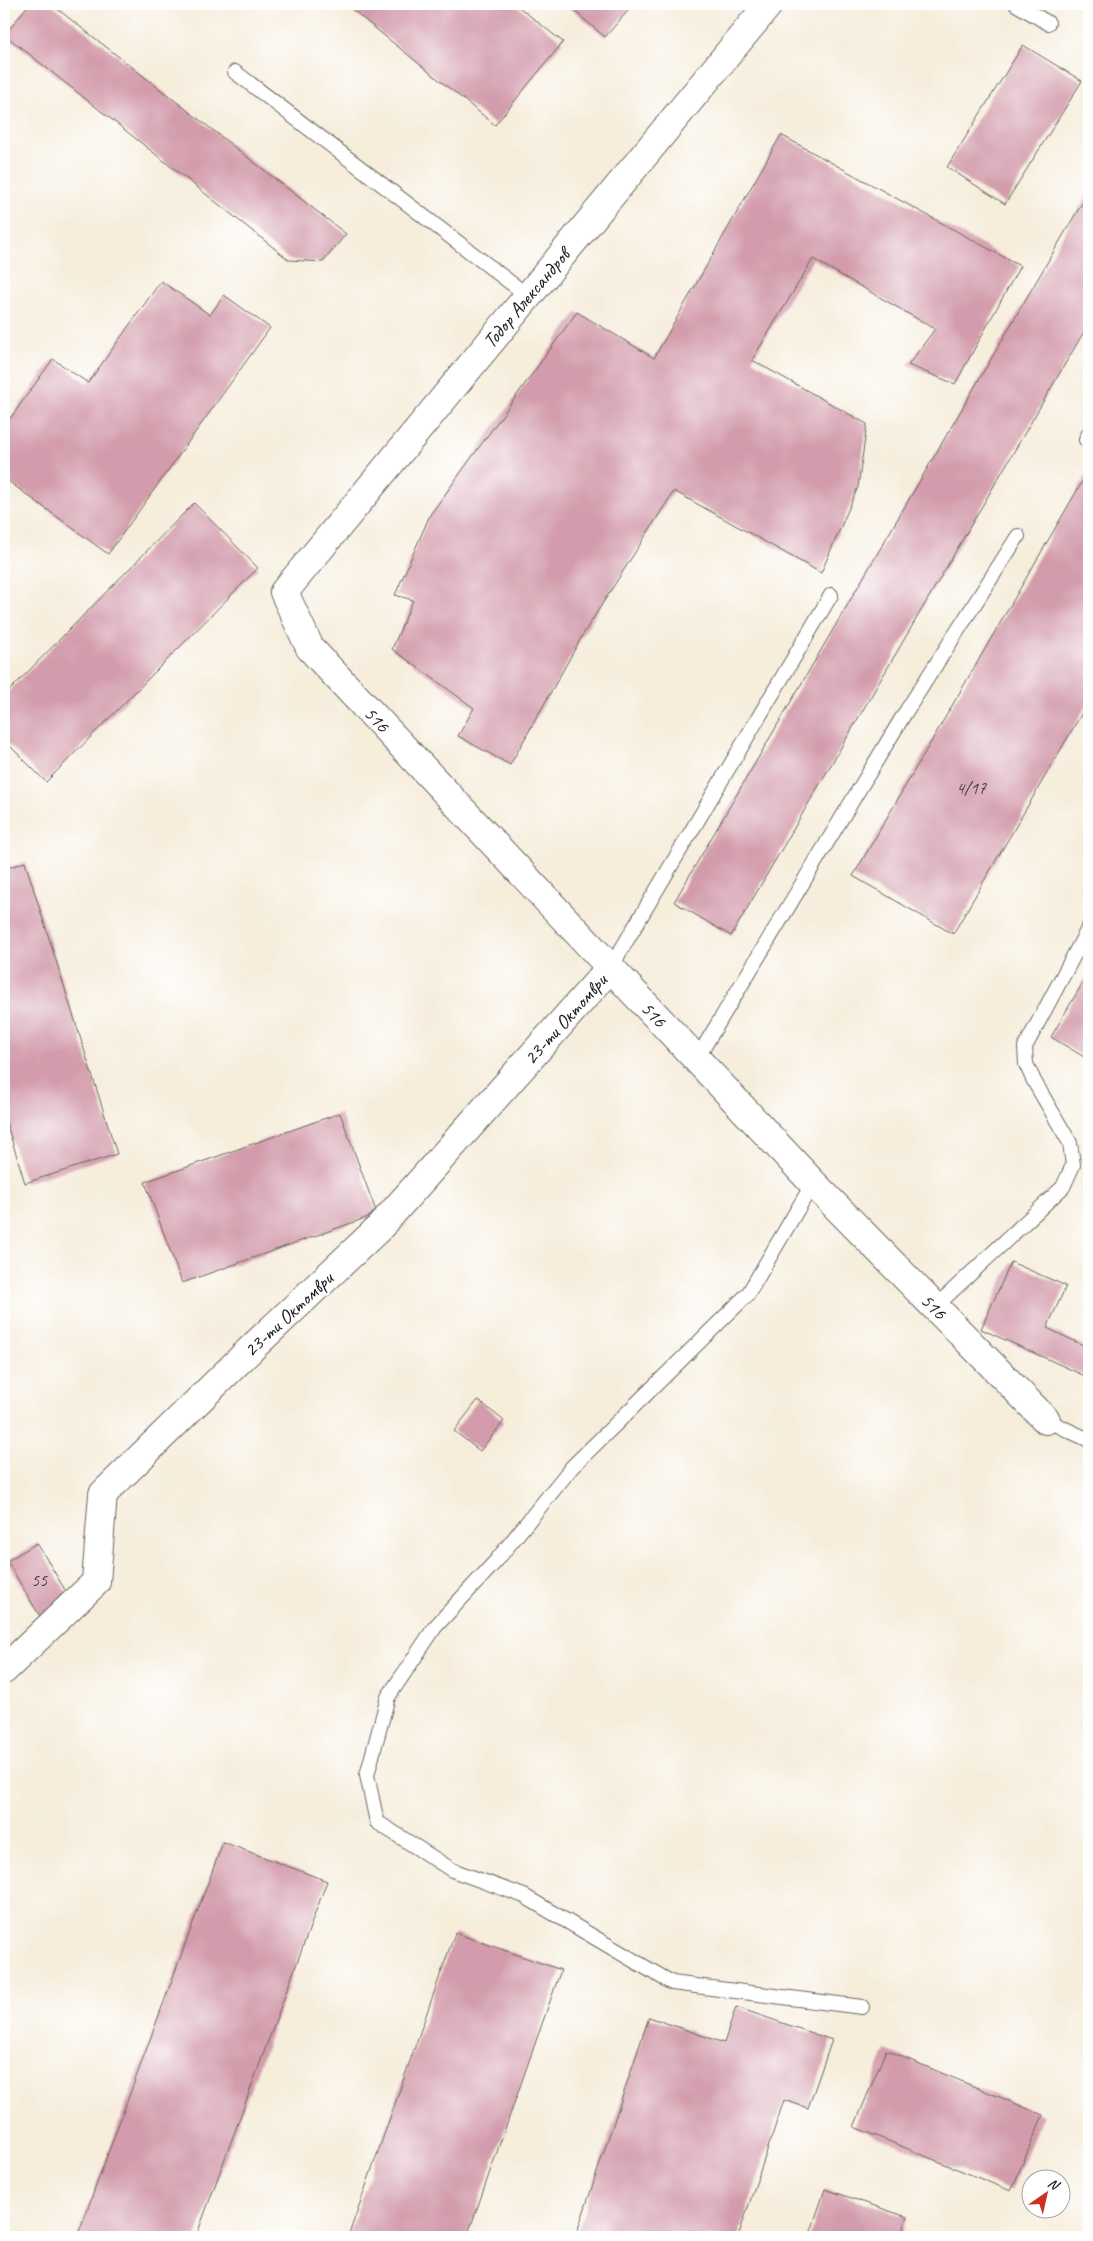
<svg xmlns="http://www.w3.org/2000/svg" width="1093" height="2241" font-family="Caveat,sans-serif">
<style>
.building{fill:#d39cac}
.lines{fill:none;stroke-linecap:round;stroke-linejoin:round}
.lane-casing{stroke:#68655f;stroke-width:16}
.street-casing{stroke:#68655f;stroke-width:30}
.lane{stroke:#fff;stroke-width:14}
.street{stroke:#fff;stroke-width:28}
.labels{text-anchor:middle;stroke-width:5;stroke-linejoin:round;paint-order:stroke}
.number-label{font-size:18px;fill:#4a3c40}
.street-label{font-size:20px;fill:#1c1c1c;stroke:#fff}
</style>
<rect width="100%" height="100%" fill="#fff"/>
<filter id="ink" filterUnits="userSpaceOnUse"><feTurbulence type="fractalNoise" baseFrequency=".02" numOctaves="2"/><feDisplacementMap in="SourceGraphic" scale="10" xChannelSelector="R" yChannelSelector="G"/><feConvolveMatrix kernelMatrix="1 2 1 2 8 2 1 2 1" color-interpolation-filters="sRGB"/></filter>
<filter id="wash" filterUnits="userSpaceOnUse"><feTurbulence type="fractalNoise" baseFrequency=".0096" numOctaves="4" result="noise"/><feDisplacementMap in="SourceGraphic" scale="20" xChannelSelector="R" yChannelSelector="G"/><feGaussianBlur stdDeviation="1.12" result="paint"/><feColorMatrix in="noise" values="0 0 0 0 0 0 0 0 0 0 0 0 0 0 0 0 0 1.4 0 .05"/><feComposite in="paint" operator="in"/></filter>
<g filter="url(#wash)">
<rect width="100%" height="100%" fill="#f6eddb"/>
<g id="blocks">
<path class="building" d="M29 4H51L346 234 323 262 289 260 5 35Z
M345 4H515L563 42 495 125Z
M566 4H634L605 37Z
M1023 45 1082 81 1005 204 947 167Z
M781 135 1020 266 955 384 908 365 935 329 813 259 752 360 867 424 858 487 821 573 674 491 585 631 510 765 458 736 474 708 392 649 413 600 395 595 430 515 577 312 654 358Z
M1089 191V323L731 936 674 902Z
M161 281 210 315 224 295 270 328 108 554 4 478V427L53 359 88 383Z
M1089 470V701L953 934 853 876Z
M194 503 258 568 46 782 4 740V696Z
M25 862 117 1154 25 1183 4 1115V869Z
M1089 972V1060L1051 1037Z
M340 1113 377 1214 182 1283 145 1182Z
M1011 1262 1066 1286 1047 1328 1089 1348V1367L1085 1376 981 1329Z
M478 1400 504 1421 480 1451 454 1431Z
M37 1543 71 1600 41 1618 7 1561Z
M223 1842 327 1881 196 2237H77Z
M455 1933 561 1970 467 2237H348Z
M736 2007 832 2040 808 2108 784 2100 738 2237H594L577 2232 649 2017 724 2043Z
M886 2050 1043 2115 1011 2191 854 2127Z
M825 2189 907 2217 900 2237H809Z"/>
</g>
</g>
<g filter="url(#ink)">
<use href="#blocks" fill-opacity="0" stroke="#68655f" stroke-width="1"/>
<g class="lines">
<g class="lane-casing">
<path id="lane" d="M1016 4 1048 23
M235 72 528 296
M1086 440 1089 433
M611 967 831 595
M696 1060 905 713 1018 536
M813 1183 748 1294 572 1467 496 1561 435 1627 388 1697 367 1775 377 1822 452 1870 524 1896 672 1983 862 2007
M935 1307 1063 1187 1073 1165 1070 1143 1034 1081 1026 1064 1025 1047 1089 927
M1046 1420 1089 1440"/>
</g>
<g class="street-casing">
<path id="street" d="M769 4 284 592 310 648 813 1183 1046 1420
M4 1670 96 1582 103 1494 255 1345 379 1228 611 967"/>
</g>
<use href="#lane" class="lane"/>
<use href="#street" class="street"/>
</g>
</g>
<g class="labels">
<g class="number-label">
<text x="971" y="794">4/17</text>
<text x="39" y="1586">55</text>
</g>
<g class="street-label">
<text transform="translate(526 298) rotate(-50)" y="7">Тодор Александров</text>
<text transform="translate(377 719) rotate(47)" y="7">516</text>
<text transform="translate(654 1014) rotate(47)" y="7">516</text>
<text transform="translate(565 1019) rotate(-48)" y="7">23-ти Октомври</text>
<text transform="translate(934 1306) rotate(45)" y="7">516</text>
<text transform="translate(288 1314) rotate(-43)" y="7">23-ти Октомври</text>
</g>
</g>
<rect width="1093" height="2241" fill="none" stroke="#fff" stroke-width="20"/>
<g transform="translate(1046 2194) rotate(34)"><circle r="24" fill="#ffffff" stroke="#a4a4a4"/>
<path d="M0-4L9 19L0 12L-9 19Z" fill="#c8321e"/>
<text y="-8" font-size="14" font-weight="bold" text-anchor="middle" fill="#1c1c1c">N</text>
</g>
</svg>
